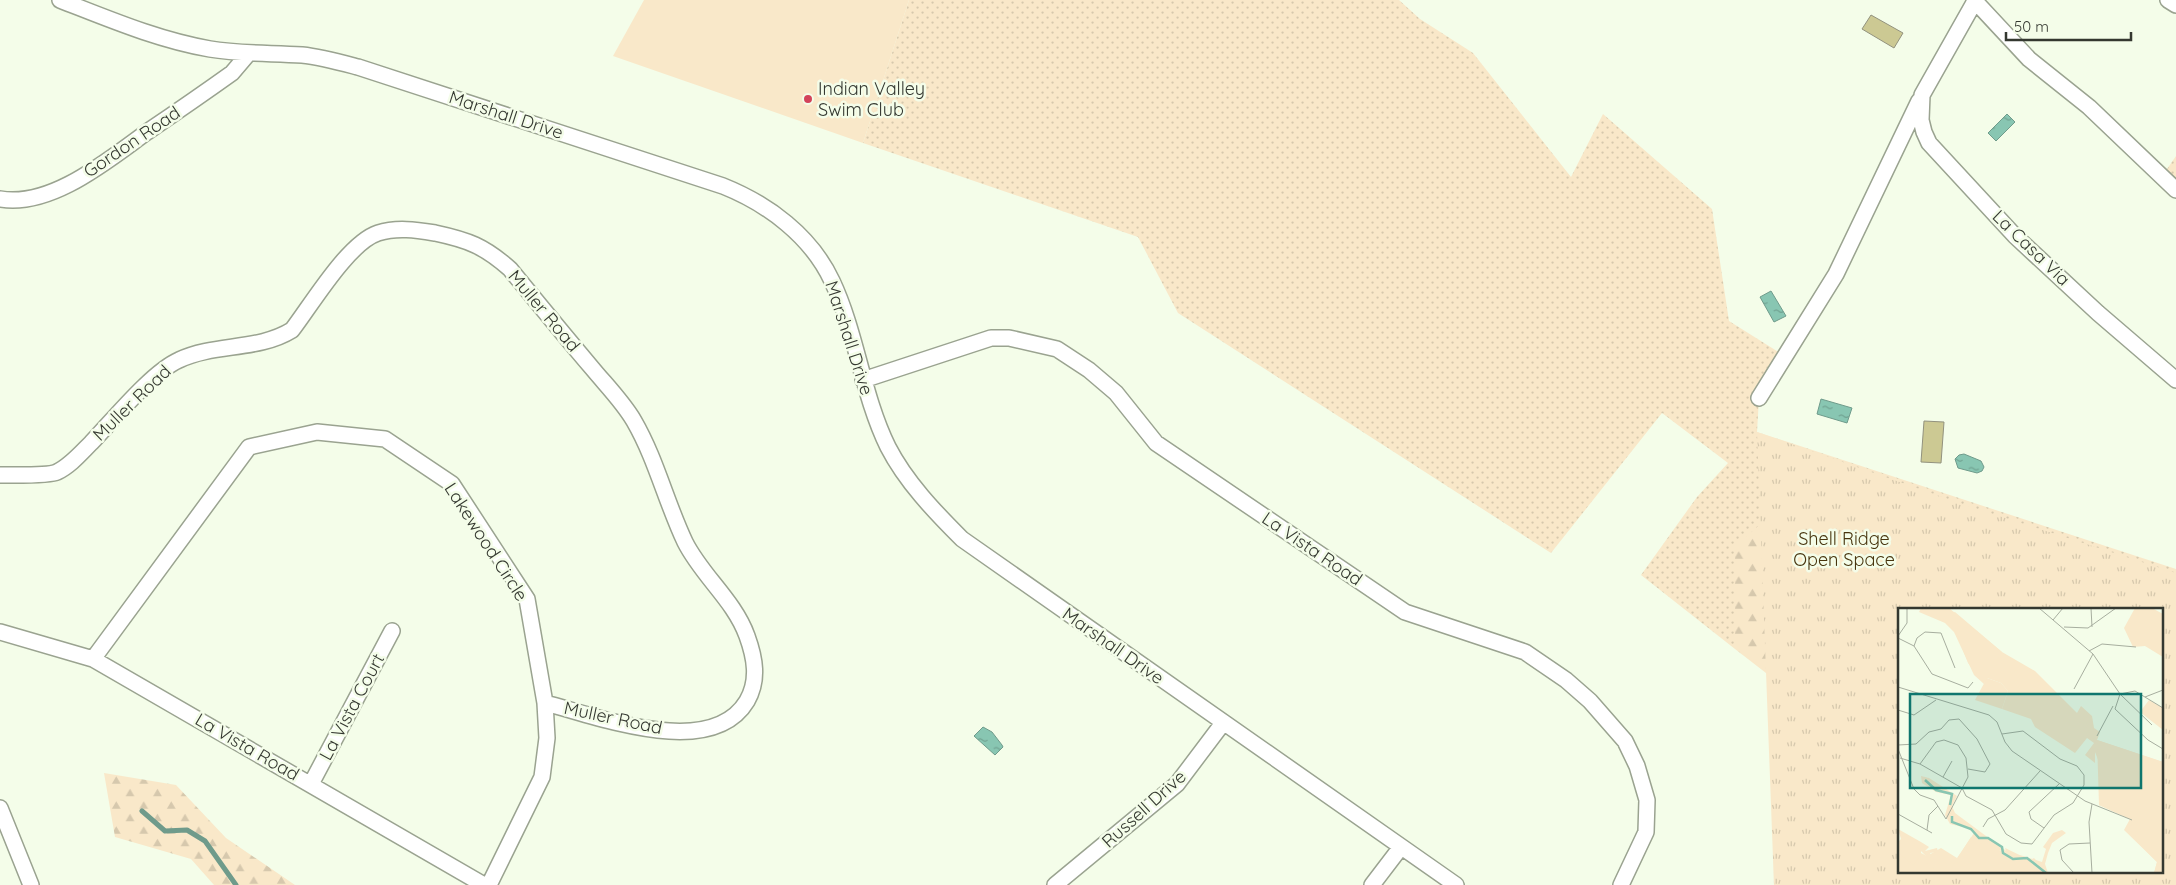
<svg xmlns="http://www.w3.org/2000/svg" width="2176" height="885" font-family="Quicksand,sans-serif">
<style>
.grass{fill:url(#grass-dots);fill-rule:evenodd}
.forest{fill:url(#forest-firs)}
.park{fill:url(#park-tufts);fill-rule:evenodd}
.pitch{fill:#f9e8c9}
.water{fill:url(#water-ripples);stroke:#6f9b8b}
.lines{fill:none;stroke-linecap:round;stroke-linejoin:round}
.stream{stroke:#6f9b8b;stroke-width:5}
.building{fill:#ccc993;stroke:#92927e}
.minor-casing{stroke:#9aa390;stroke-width:18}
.minor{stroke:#fff;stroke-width:15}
.poi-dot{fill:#d3435a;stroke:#f4fde9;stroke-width:2}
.labels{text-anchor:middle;stroke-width:5;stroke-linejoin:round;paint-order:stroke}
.poi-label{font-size:18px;fill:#343830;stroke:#f4fde9;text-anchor:start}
.street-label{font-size:18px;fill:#343830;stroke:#f4fde9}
.park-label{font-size:18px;fill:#48350e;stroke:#f4fde9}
.inset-river{fill:none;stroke:#88c6b2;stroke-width:2.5}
.inset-road{fill:none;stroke:#a7ae9f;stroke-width:1}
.view{fill:#0f766e;fill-opacity:0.15;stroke:#0f766e;stroke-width:2.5}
.inset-edge{fill:none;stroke:#343830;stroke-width:2.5}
</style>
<defs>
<pattern id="grass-dots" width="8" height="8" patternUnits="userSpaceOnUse" patternTransform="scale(1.25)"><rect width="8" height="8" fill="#f9e8c9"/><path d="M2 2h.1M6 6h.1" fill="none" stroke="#d6c8ad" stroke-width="1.8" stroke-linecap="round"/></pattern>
<pattern id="forest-firs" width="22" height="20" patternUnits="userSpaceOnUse" patternTransform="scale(1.25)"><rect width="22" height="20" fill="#f9e8c9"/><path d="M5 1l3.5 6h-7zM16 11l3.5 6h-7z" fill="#d6c8ad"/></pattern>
<pattern id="park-tufts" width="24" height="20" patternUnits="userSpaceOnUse" patternTransform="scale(1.25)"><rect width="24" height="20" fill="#f9e8c9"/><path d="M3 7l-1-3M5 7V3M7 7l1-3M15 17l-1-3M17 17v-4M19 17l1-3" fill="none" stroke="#d6c8ad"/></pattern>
<pattern id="water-ripples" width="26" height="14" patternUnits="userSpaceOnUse" patternTransform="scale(1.25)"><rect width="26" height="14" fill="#88c6b2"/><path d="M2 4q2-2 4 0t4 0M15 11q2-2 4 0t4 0" fill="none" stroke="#70a291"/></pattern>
</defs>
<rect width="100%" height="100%" fill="#f4fde9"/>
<path class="grass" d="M909 0H1399L1420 19 1473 53 1571 177 1603 114 1712 209 1729 321 1785 356 1759 398 1757 432 2176 569V885H1774L1772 636 1735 546V649L1641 575 1697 497 1728 463 1662 413 1551 553 1178 313 1138 237 863 143ZM1900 609H2162V871H1900Z
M2176 156V181L2165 172Z"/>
<path class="forest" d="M1763 522 1772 636 1766 673 1735 649V546Z
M104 773 176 785 226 838 295 885H214L191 859 115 837Z"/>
<path class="park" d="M1757 432 1965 505 2176 573V885H1774ZM1900 609H2162V871H1900Z"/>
<path class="pitch" d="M644 0H909L863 143 613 56Z"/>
<path class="water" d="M2007 114 2015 122 1996 141 1988 133Z
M1771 291 1786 316 1774 322 1760 297Z
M1821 399 1852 408 1847 423 1817 414Z
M1964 454 1981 461 1984 467 1982 471 1977 473 1958 468 1955 459 1959 455Z
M983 727 992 732 1002 745 1003 747 995 755 974 736Z"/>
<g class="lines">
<path class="stream" d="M142 811 165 831 187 830 205 841 236 885"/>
</g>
<path class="building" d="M1871 15 1903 33 1894 48 1862 29Z
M1924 421 1944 422 1941 463 1921 462Z"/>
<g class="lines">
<g class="minor-casing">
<path id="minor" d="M60 0C109 19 158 40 210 49 240 54 271 53 302 55 321 57 339 62 358 67L723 186C768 204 811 236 832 281 857 334 862 394 888 447 906 482 935 512 962 539L1456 885
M1974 0 2029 59 2089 107 2176 190
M2168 0 2176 5
M1975 1 1922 95 1921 120 1924 132 1929 143 2015 236 2098 313 2176 380
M0 199C51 208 108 160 147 132 175 113 204 93 232 73L249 53
M863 380 991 338H1009L1057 349 1089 370 1116 393 1156 443 1405 612 1525 652 1566 680 1590 701 1625 741 1637 766 1647 800 1646 832 1621 885
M1759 398 1836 274 1919 101
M0 475C11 475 49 476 57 472 70 466 81 453 91 443 113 420 152 372 179 360 215 343 258 351 292 330 312 304 348 243 378 233 397 227 416 230 435 233 468 240 484 246 510 269 537 302 564 335 592 368 606 385 623 402 634 421 656 459 666 502 685 542 702 576 734 600 747 636 755 658 759 680 747 701 711 761 597 716 545 703
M0 632 93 659 484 885
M93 659 249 447 317 432 385 439 452 484 527 599 545 703 547 738 542 777 489 885
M311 784 392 631
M0 808 31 885
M1055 885 1177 784 1223 723
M1372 885 1401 847"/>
</g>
<use href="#minor" class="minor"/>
</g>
<circle class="poi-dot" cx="808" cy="99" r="5"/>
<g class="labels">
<g class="poi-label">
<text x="818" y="95">Indian Valley<tspan x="818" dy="21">Swim Club</tspan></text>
</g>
<g class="street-label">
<text transform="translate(506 115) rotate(18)" y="6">Marshall Drive</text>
<text transform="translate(132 142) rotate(-34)" y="6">Gordon Road</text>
<text transform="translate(2031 248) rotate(44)" y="6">La Casa Via</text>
<text transform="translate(544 311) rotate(50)" y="6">Muller Road</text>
<text transform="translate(849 338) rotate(72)" y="6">Marshall Drive</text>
<text transform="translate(132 403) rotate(-44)" y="6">Muller Road</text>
<text transform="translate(486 542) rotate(57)" y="6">Lakewood Circle</text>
<text transform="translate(1312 549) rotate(34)" y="6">La Vista Road</text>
<text transform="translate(1113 646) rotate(35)" y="6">Marshall Drive</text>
<text transform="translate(352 707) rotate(-62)" y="6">La Vista Court</text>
<text transform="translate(613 718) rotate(12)" y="6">Muller Road</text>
<text transform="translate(247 747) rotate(30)" y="6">La Vista Road</text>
<text transform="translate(1144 809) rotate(-42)" y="6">Russell Drive</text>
</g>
<g class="park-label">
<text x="1844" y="545">Shell Ridge<tspan x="1844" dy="21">Open Space</tspan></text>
</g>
</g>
<g transform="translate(1898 608)">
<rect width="265" height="265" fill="#f4fde9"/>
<path d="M23 0H51L104 44 137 63 179 105 183 98 194 108 196 120 202 124 199 132 265 154V265H256L259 254 226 222 232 211 201 197V154L197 144V155L187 147 196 135 189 130 177 145 137 119 133 111 104 101 110 83 103 75 89 70 86 76 76 67 56 24 47 15 21 4ZM237 0H254L265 6V49L247 38 235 39 226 20ZM251 92 265 100V122L242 104ZM0 221 23 234V245L29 248 43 240 59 250 72 231 102 238 104 242 98 244 109 246 107 240 132 252 146 265H0V234L3 231Z" fill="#f9e8c9"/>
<path d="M23 168 31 170 59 188 54 198 57 205 115 248 98 244 104 242 102 238 82 237 72 231 76 225 69 220 52 216 47 207 53 187 38 184 24 175ZM164 222 168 225 154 235 150 245 147 256 150 265 122 247 144 254 148 241 145 239 155 225ZM23 234 31 239 27 243 39 240 40 244 32 245 35 250 29 249 17 237Z" fill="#f9e8c9"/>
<path d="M57 4 104 44 87 75 70 55 58 24 44 10ZM199 132 265 154V265H256L259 254 239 234 232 211 201 197ZM73 229 82 236 100 235 102 246 109 242V246L121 251 122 247 128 254 136 250 150 265H50ZM0 245 15 257 21 250 43 265H0Z" fill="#f9e8c9"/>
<path d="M89 70 103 75 110 83 104 101 77 92Z" fill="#f9e8c9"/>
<path class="inset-river" d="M27 172 38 182 54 186 52 197M54 208V214L73 221 81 230H90L104 239 105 245 115 251 129 250 148 265"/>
<path class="inset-road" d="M141 0 195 46 222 86 254 117M193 0 194 19M155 12 165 0M166 19 190 20 218 0M0 28 9 15V0M0 30 16 38M16 38 34 66 70 80 75 74M16 38 19 30 27 24 43 25 57 60M191 43 204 36 238 39M0 79 91 107 99 114 107 134 114 143 187 193 234 212M176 81 195 46M222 86 217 101 250 132 265 141M222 86 237 83 265 100M247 89 265 82M0 102 16 107 38 92M199 128 215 98M0 137 18 136 31 124 43 121 51 112 61 111 79 131 92 156 87 164 70 161M0 141 16 181 22 187 36 192 48 211 70 169 68 150 60 137 46 132 38 134 22 156M2 150 22 156 64 180 68 188 94 202 108 226 123 235 134 236 156 207 175 195 186 177V167L179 158 162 151 125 123 104 126M45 169 54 153M0 206 34 225M85 219 90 211 107 202 142 163M146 220 133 211 131 204 161 176M29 222 31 207 40 198M176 265 164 252 162 242 171 236 192 235M194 265 191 214 194 196"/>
<path class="view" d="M12 86H243V180H12Z"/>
<rect width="265" height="265" class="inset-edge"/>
</g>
<path d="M2006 32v8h125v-8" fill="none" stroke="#343830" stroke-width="2.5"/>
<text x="2014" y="32" font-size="15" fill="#343830" stroke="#f4fde9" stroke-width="4" paint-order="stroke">50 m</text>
</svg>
